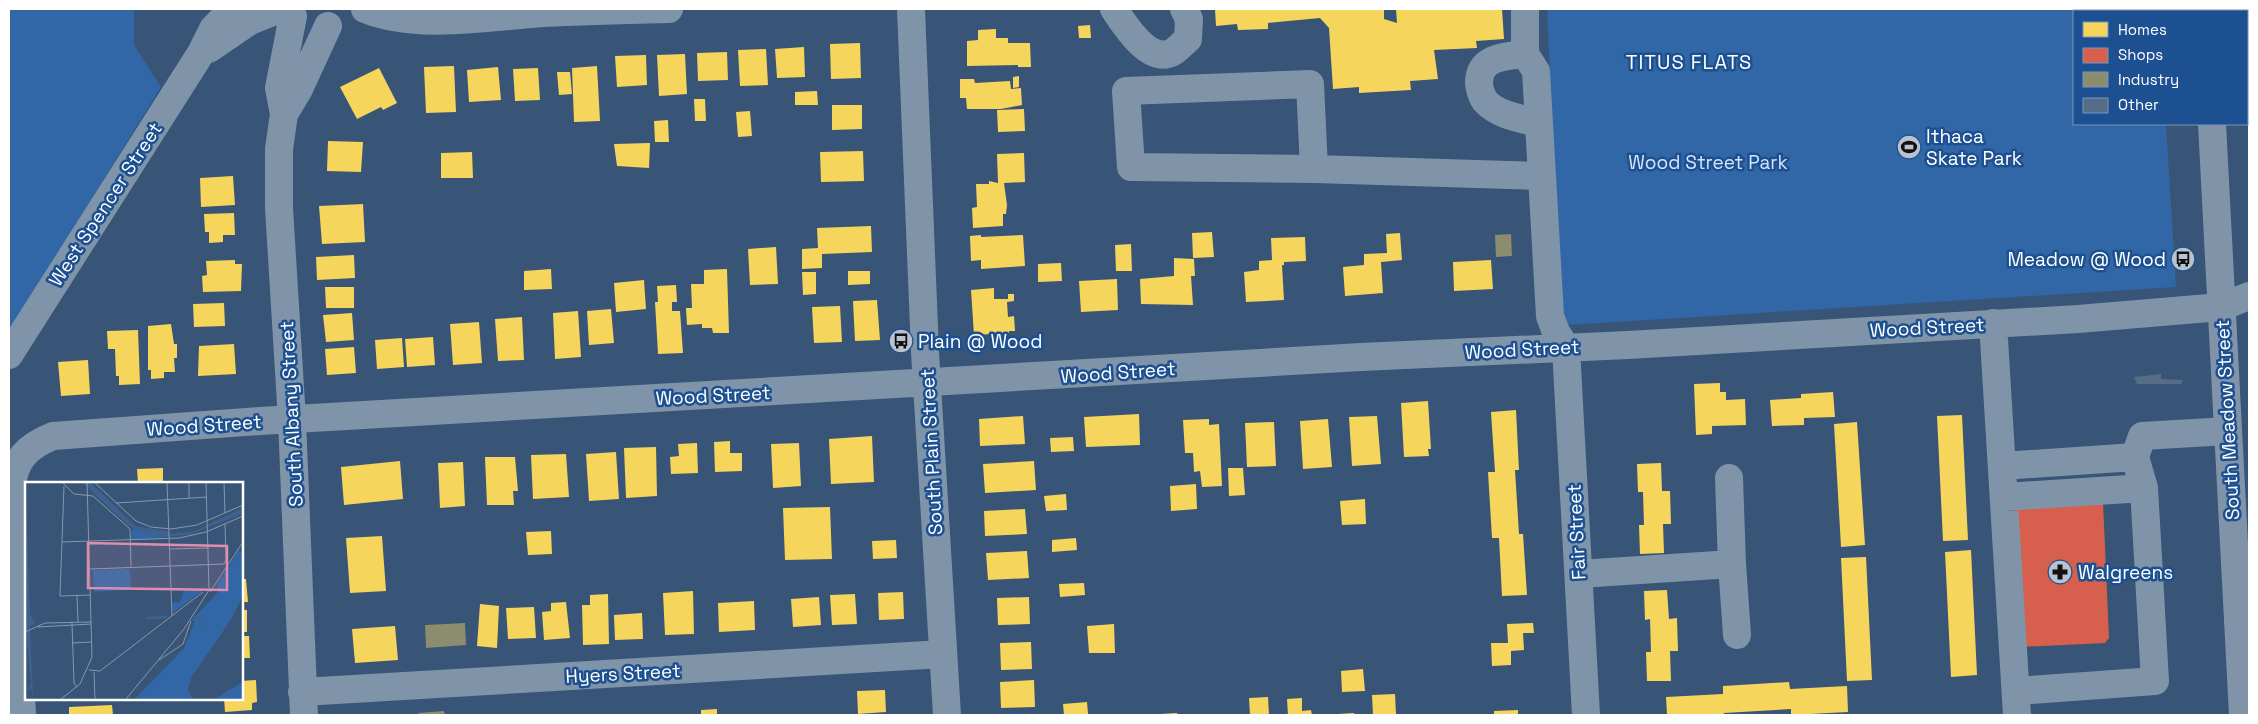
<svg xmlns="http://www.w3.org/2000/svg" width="2258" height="724" font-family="'Space Grotesk',sans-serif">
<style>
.green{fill:#3167a6}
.homes{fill:#f6d55c}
.shops{fill:#d6604d}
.industry{fill:#8c8c6e}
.building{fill:#566c87}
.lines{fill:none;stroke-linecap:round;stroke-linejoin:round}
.minor{stroke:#7f94a9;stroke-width:28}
.highway{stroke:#8093a9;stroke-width:28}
.labels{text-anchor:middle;stroke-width:5;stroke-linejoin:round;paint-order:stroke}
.poi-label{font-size:19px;fill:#fff;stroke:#1d5091;text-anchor:start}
.park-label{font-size:19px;fill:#d3e5fa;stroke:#1d5091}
.street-label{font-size:19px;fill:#fff;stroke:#1d5091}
.neighbourhood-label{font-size:20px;letter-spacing:1px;fill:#fff;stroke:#1d5091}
.inset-river{fill:none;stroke:#3e628f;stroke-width:2.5}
.inset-road{fill:none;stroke:#8898ad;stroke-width:1}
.view{fill:#e08cad;fill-opacity:0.15;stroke:#e08cad;stroke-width:2.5}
.inset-edge{fill:none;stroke:#fff;stroke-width:2.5}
</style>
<rect width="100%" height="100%" fill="#385476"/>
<path class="green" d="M9 9H134V45L161 87 9 332Z
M1547 9H2159V11H2074V124H2166L2176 287 1567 325 1561 312Z"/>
<path class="homes" d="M1215 9H1384V19L1397 23 1396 9H1502L1504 39 1476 41 1477 48 1434 50 1438 79 1410 81 1411 90 1359 93V87L1333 89 1329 28 1320 18 1268 23V29L1238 30 1237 24 1216 26Z
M1090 25 1091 38H1079L1078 26Z
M996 29V38H1008V43H1030L1031 67H1018V65L967 66V41L978 40V30Z
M860 43 861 78 831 79 830 44Z
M804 47 805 77 777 78 775 49Z
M766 49 768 85 740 86 738 50Z
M727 52 728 80 698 81 697 53Z
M685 54 687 94 659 96 657 55Z
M646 55 647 85 617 87 615 56Z
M454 66 456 112 426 113 424 67Z
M597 66 600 121 574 122 572 68Z
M498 67 501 100 469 102 467 70Z
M379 68 397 103 383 110 381 107 357 119 340 87Z
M538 68 540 100 515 101 513 69Z
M557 72H570L572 94 559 95Z
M1019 76V87L1013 88V77Z
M960 79H974L975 83 1010 81 1011 89 1021 88 1022 105 1001 109H967L966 98H960Z
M817 91 818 105H795V92Z
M694 99H705L706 121H695Z
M832 105H862V129L832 130Z
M1024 109 1025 131 998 132 997 110Z
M750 111 752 136 738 137 736 112Z
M668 120 669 142H655L654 121Z
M328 141 363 142 361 172 327 171Z
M650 143 649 168 617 166 614 144Z
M863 151 864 181 821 182 820 152Z
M472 152 473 178H441V153Z
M1024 153 1025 182 1004 183 1007 205 1006 214H1003V226L973 228 972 208 977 207 976 184H989V181L998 183 997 154Z
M233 176 235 205 201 207 200 178Z
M363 204 365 242 322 244 319 206Z
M234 213 235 235H223V242L209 243V232H205L204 214Z
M871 226 872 252 822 254V268L802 269V249L818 248 817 228Z
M1212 232 1214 257 1193 258 1192 233Z
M1400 233 1402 260 1381 262 1383 293 1345 296 1343 267 1364 265V254L1387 253 1386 234Z
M981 235V237L1023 235 1025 266 981 269V260L971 261 970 236Z
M1305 237 1306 261 1284 262V265H1282L1284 300 1246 302 1244 272 1259 270V261L1272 260 1271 238Z
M1131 244 1132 271H1116L1115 245Z
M776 247 778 284 750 285 748 249Z
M354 255 355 278 317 280 316 257Z
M1174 258 1194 259 1195 276H1191L1193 305 1141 304 1140 279 1174 276Z
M235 260V264H242L241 291 203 292 202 276 207 275 206 261Z
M1491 260 1493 289 1454 291 1453 262Z
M1061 263 1062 281 1038 282V264Z
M551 269 552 289 524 290V271Z
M727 269 729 333H713L712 328H702V324L687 325 686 308H692L691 284H704V270Z
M848 271H870V284L848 285Z
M802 272H816V294L803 295Z
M1117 279 1118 310 1081 312 1079 281Z
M644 280 646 309 616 312 614 283Z
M676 285 677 302H672V311H680L683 353 658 354 655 302H658L657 286Z
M325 287H354V308H326Z
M994 288V299H1008V294H1014V301L1007 302 1008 317 1014 316 1015 331H1009V333L974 335 971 290Z
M877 300 880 340 855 341 853 301Z
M224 303 225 326 194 327 193 304Z
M840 306 842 342 814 343 812 307Z
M611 309 614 343 589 345 587 311Z
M578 311 581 357 555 359 553 313Z
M352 313 354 340 326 342 323 315Z
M522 317 524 360 498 361 495 319Z
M479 322 482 363 453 365 450 324Z
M171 324 174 344H177V358H174L175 372H164V378L151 379V370H148V326Z
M138 330 140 384 119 385V376H116L115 349H108L107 331Z
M433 337 435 365 407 367 405 339Z
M402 338 404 367 377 369 375 340Z
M234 344 236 374 198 376 199 346Z
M354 347 356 373 327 375 325 349Z
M88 360 90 394 61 396 58 362Z
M1720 383V392H1726V400L1745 399 1746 425 1712 426V434L1696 435 1694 384Z
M1833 392 1835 417 1804 418V425L1772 426 1770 400 1801 398V394Z
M1428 401 1431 449H1428L1429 456 1404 457 1401 403Z
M1516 410 1519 470H1515L1519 534H1523L1527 595 1502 596 1499 538H1492L1488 472H1495L1491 412Z
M1139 414 1140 445 1086 447 1084 417Z
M1962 415 1968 540 1943 541 1937 416Z
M1023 416 1025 444 980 446 979 419Z
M1377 416 1381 464 1352 466 1349 417Z
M1209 419V425L1219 424 1222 486 1202 487 1200 471 1194 472 1193 453H1185L1183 420Z
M1328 419 1332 467 1303 469 1300 421Z
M1274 422 1276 466 1247 467 1245 423Z
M1857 422 1865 545 1841 547 1834 424Z
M872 436 874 482 831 484 829 439Z
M1073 437 1074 451 1051 452 1050 438Z
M730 441V453H742V471L715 472 714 442Z
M697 443 698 473 671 474 670 457 679 456 678 444Z
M799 443 801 486 773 488 771 444Z
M656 447 657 496 626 498 624 448Z
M616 452 619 499 589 501 586 454Z
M566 454 569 497 533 499 531 455Z
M485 457H515L518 491H513L514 505H487Z
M400 461 403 499 344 505 341 467Z
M1034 461 1036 490 985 493 983 464Z
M463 462 465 506 440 508 438 463Z
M1661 463 1662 491H1670L1671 524H1663L1664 553 1640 554 1639 525H1644L1643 492H1638L1637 464Z
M163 468V483H138L137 469Z
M1228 468H1243L1245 495 1229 496Z
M1196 484 1197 509 1171 511 1170 486Z
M1066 494 1067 510 1046 511 1044 496Z
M1365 499 1366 524 1342 525 1340 501Z
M830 507 832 559 785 560 783 508Z
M1025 509 1027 534 985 536 984 511Z
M551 531 552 554 528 555 526 532Z
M382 536 386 591 350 593 346 538Z
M1076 538 1077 550 1052 552V540Z
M241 540H243L244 572H241Z
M896 540 897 558 873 559 872 541Z
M1971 550 1977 675 1951 677 1945 552Z
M1027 551 1029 578 988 580 986 553Z
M1866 557 1872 680 1847 681 1841 558Z
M241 579H246L248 602H241Z
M1084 583 1085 595 1060 597 1059 584Z
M1667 590 1669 619 1677 618 1678 651H1670L1671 681H1647L1646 652H1651L1650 619 1645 620 1644 591Z
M693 591 694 634 665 635 663 593Z
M903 592 904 619 879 620 878 593Z
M608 594 609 644 583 645 582 605H590V595Z
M855 594 857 624 832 625 830 595Z
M819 597 821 625 793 627 791 599Z
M1029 597 1030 624 998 625 997 598Z
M754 601 755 630 719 632 718 603Z
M566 602 570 638 544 640 542 612 551 611V603Z
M480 604 499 606 497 648 477 646Z
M534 607 536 638 508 639 506 608Z
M241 610H247V632H241Z
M642 613 643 639 615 640 614 615Z
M1533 623 1534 633H1523L1524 650 1511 651V665L1492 666 1491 643H1508L1507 624Z
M1114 624 1115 653H1089L1087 626Z
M395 626 398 660 355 663 352 629Z
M241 636H249L250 658H241Z
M1031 642 1032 669 1001 670 1000 643Z
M1363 669 1365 691 1342 692 1341 671Z
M256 680 257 702 252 703V710L225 712 224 698H241V681Z
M1034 680 1035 707 1001 708 1000 682Z
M1789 682 1790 689 1847 686 1848 712 1791 715V709L1724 713V715H1667L1666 697 1723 694V686Z
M885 690 886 712 858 714 857 691Z
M1395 694 1396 715H1373L1372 695Z
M1268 697 1269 715H1250L1249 698Z
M1302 698V711L1311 710 1312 715H1288L1287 699Z
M1087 702 1088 714 1064 715 1063 704Z
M112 705 113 715H69V707Z
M717 709V715H701V710Z
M1518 710V715H1494V711Z
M1177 713 1178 715H1160V714Z
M1354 713 1355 715H1338V714Z"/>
<path class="shops" d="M2103 502 2109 638 2105 643 2019 647 2012 506Z"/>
<path class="industry" d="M1511 234 1512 256 1496 257 1495 235Z
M465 623 466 645 426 648 425 625Z
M444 711 445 715H418V713Z"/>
<path class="building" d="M2161 374V379L2183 380 2181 384H2137L2134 377Z"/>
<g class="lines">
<path class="minor" d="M365 9C416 30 488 17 543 13 585 11 627 10 669 9
M911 9 925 352 947 715
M1114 9C1124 24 1149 65 1173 52 1178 49 1183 43 1188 39L1189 19 1184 9
M1525 9V54
M293 16 279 88 284 114 279 149V208L292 420 304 715
M209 49 250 21 280 9
M284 114 299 89 328 26
M1539 123C1522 119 1497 115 1485 101 1482 97 1479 88 1479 83 1479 57 1505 56 1525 54L1536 71 1550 316 1556 332 1566 348 1586 715
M1314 169 1131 167 1126 91 1310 84 1314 169 1542 176
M1993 323 2017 715
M9 355 201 53 213 29 232 9
M2135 457 2142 436 2228 431
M2002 466 2135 457 2144 488 2155 681 2016 691
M1729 478 1732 564
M2004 497 2144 488
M1579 574 1732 564 1737 635
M302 692 943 654
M22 715 11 489C15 459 26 447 53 436L260 421 1361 357 1628 345 2078 319 2221 307 2249 296"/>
<path class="highway" d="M2206 9V11
M2212 124 2243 715"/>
</g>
<defs>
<g id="stadium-disc" transform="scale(1.25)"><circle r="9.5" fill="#b9c3cf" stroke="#1d5091"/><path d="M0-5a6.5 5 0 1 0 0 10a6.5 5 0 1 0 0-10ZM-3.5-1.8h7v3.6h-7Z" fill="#111"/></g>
<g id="bus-disc" transform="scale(1.25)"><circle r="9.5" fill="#b9c3cf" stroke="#1d5091"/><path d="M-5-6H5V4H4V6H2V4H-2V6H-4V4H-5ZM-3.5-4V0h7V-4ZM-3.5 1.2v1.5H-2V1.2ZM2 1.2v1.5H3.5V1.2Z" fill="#111"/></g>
<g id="pharmacy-disc" transform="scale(1.25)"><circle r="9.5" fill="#b9c3cf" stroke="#1d5091"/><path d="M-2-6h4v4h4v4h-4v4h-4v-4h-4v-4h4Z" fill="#111"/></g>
</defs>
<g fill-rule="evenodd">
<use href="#stadium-disc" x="1909" y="147"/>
<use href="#bus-disc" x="2183" y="259"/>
<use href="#bus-disc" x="901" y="341"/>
<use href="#pharmacy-disc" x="2060" y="572"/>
</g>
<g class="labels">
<g class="poi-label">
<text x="1926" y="143">Ithaca<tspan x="1926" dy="22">Skate Park</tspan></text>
<text x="2166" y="266" text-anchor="end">Meadow @ Wood</text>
<text x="918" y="348">Plain @ Wood</text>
<text x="2078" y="579">Walgreens</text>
</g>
<g class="park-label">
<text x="1708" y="169">Wood Street Park</text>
</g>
<g class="street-label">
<text transform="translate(105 204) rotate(-57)" y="7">West Spencer Street</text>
<text transform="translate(1927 327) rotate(-3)" y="7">Wood Street</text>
<text transform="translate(1522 349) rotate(-3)" y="7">Wood Street</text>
<text transform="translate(1118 372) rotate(-4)" y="7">Wood Street</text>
<text transform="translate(713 395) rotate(-3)" y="7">Wood Street</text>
<text transform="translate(291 414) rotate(-93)" y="7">South Albany Street</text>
<text transform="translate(2227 420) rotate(-93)" y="7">South Meadow Street</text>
<text transform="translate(204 425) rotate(-4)" y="7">Wood Street</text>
<text transform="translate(931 452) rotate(-93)" y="7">South Plain Street</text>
<text transform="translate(1576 532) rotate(-93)" y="7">Fair Street</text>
<text transform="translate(623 673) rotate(-3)" y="7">Hyers Street</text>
</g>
<g class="neighbourhood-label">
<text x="1689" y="69">TITUS FLATS</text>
</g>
</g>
<g transform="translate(25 482)">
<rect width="218" height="218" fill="#385476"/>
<path d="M108 46 112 48 142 55 105 58ZM214 68 217 70V115L207 136 166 196 163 209 168 217H110L159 166 170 139 167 138 193 110 192 103ZM105 87 106 108 69 110 68 88ZM159 108H178L148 131 147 121 155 120ZM217 201V217H191L202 209Z" fill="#3167a6"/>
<path d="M57 0H65L110 44 146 50 141 52 168 50 217 26V32L166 52 142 55 118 51 104 44ZM1 15 5 133 10 140 5 145 8 217 6 206 0 210 6 202 0 138Z" fill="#3e628f"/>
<path class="inset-river" d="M122 136 142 135M169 136 174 135 181 147"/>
<path class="inset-road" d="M37 0 49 12 68 14 105 47 106 85M69 0 111 39 126 45 146 47 172 43 218 23M142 0 147 134M164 0V16M181 0 184 107M199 0 200 31M39 4 35 114 66 113M91 21 182 15M37 60 154 56 181 50 218 34M144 67 184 66M65 87 199 82 201 78 200 42M133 107 179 108M185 110 218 60M52 113 53 140M47 141 49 201 52 205M13 145 66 142M0 150 20 141 66 140M47 161 67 160M134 178 158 162 166 139M64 188 75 189 178 110M69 190 70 217M36 217 55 202 67 175 62 0M101 217 159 147 184 108"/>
<path class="view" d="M63 61 202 64V108L63 106Z"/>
<rect width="218" height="218" class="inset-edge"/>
</g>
<rect width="2258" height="724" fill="none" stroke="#ffffff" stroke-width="20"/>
<rect x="2073" y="10" width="175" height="115" fill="#1d5091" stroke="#7796bd"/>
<rect x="2083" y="22" width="25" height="15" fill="#f6d55c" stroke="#7796bd"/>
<text x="2118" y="35" font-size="15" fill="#ffffff">Homes</text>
<rect x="2083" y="48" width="25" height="15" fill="#d6604d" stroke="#7796bd"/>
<text x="2118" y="60" font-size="15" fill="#ffffff">Shops</text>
<rect x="2083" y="72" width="25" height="15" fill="#8c8c6e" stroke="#7796bd"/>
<text x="2118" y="85" font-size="15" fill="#ffffff">Industry</text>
<rect x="2083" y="98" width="25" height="15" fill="#566c87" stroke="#7796bd"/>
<text x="2118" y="110" font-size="15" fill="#ffffff">Other</text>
</svg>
